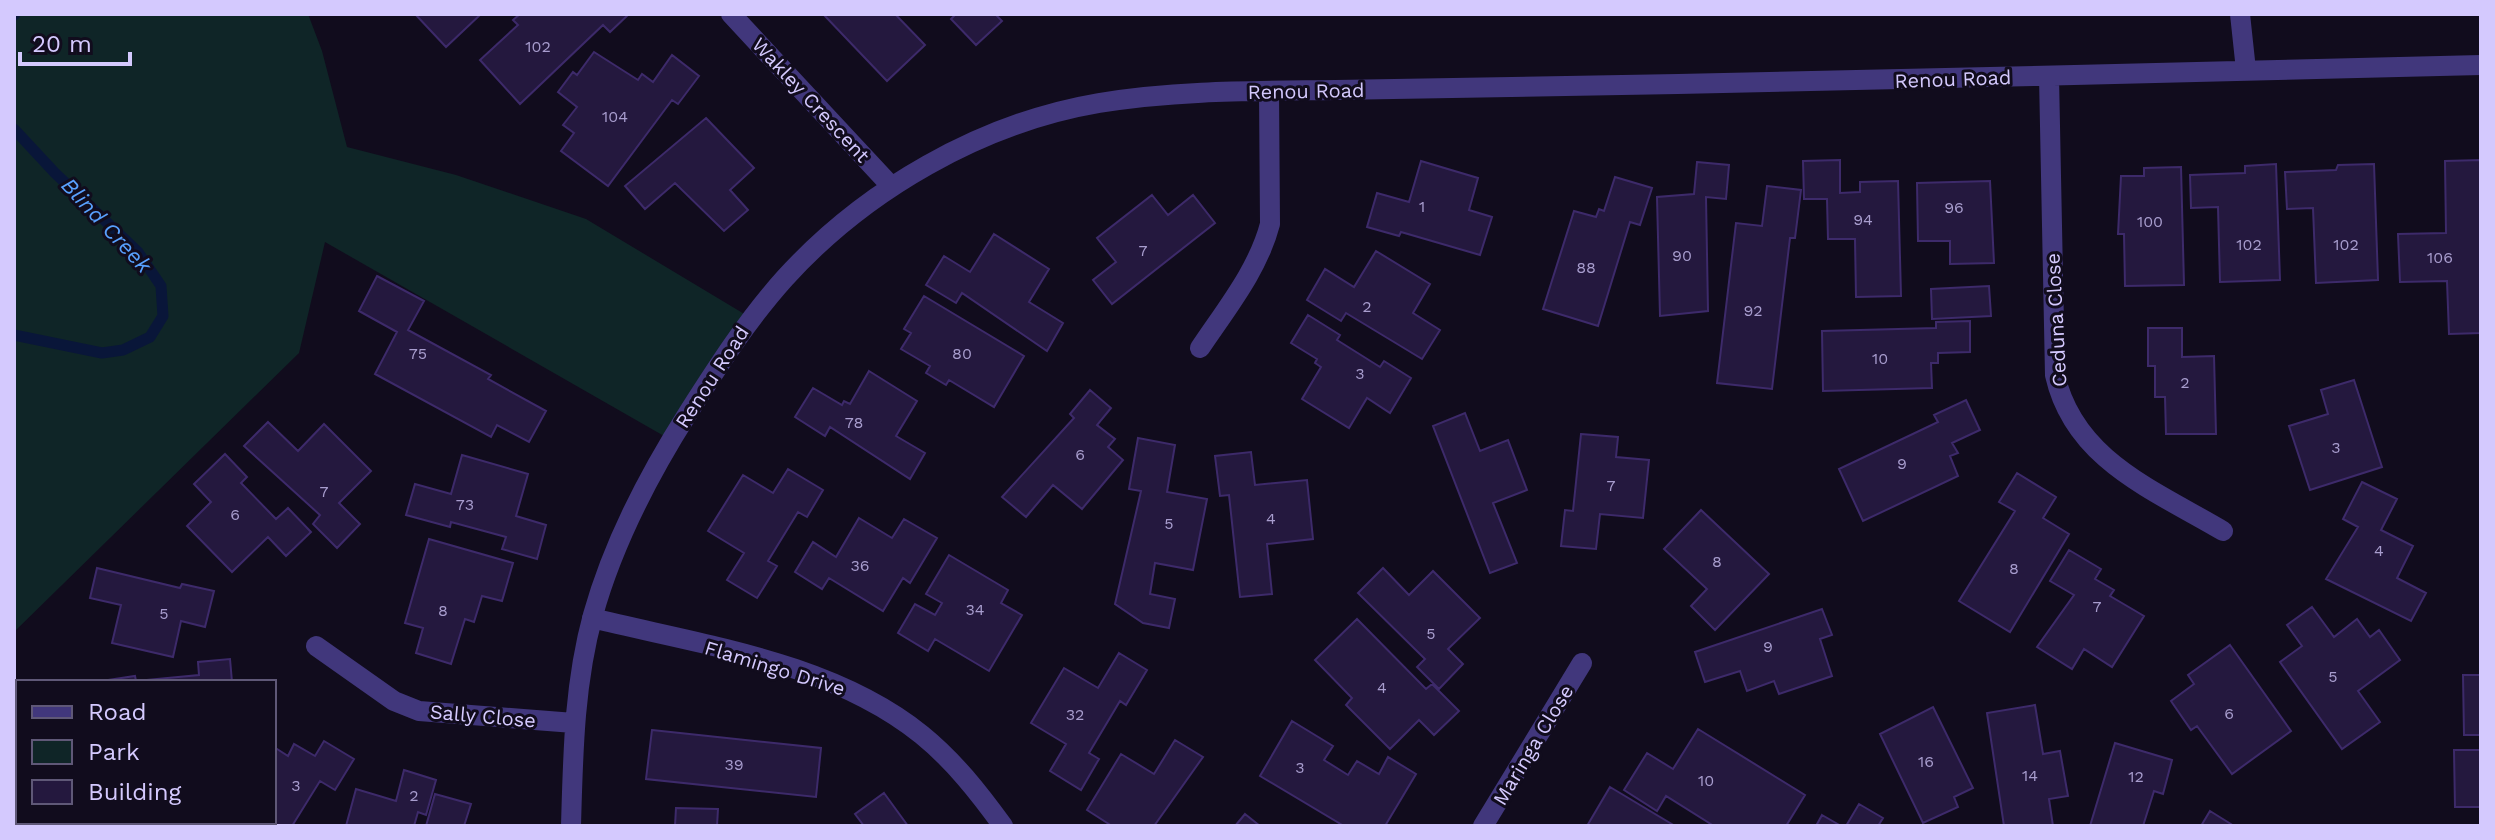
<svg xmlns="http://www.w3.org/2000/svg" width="2495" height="840" font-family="'Work Sans',sans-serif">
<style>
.green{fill:#0f2527}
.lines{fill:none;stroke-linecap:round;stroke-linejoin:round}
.stream{stroke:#091639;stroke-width:11}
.building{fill:#24183e;stroke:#3d2a6a;stroke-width:2}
.street{stroke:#41377c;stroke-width:20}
.labels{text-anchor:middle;stroke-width:6;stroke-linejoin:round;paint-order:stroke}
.number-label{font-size:16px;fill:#a89dce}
.street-label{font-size:20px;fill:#d4c9fe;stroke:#110c1d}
.water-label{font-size:22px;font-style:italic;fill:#58a0fd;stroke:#110c1d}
</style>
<rect width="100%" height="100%" fill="#110c1d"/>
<path class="green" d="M14 14H308L322 51 347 147 456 175 586 219 751 318 671 440 325 242 299 353 14 632Z"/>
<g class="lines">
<path class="stream" d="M14 15 15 14
M14 129 55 173 138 252 161 286 163 316 150 337 123 350 102 353 14 335"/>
</g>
<path class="building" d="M415 14H481L446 47Z
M520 14H629L610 32 603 25 520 104 480 60 518 25 513 20Z
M823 14H895L925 45 887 81Z
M956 14H995L1002 21 976 45 951 19Z
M594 52 638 80 642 74 653 82 672 55 699 76 678 104 672 100 608 186 561 151 574 133 563 125 577 107 558 92 573 72 577 75Z
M706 118 754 168 730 190 748 210 724 231 675 183 645 209 625 186Z
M1840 160V193L1860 192V182L1898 181 1901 296 1856 297 1855 239H1828L1827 199H1804L1803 161Z
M2481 160V333L2449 334 2447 281 2400 282 2398 234 2446 233 2445 161Z
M1421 161 1478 178 1469 210 1492 217 1480 255 1401 232 1399 236 1367 227 1377 193 1409 202Z
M1697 162 1729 165 1726 199 1706 197 1708 311 1660 316 1657 197 1694 194Z
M2276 164 2280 280 2220 282 2218 207 2191 208 2190 175 2245 173V166Z
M2374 164 2378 280 2316 283 2313 208 2287 209 2285 172 2336 170 2338 165Z
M2181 167 2184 285 2125 286 2124 234H2118L2121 176H2144V168Z
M1615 177 1652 188 1640 225 1630 222 1598 326 1543 309 1574 211 1596 217 1599 209 1604 211Z
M1990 181 1994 263 1950 264V241H1918L1917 183Z
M1767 186 1801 190 1795 238H1790L1772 389 1717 383 1736 223 1762 226Z
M1152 195 1168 215 1193 195 1215 223 1112 304 1093 280 1116 262 1097 238Z
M994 234 1049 269 1029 302 1063 323 1047 351 962 293 956 303 926 285 944 256 970 272Z
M1376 251 1430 284 1413 313 1440 330 1422 359 1346 313 1341 321 1307 300 1325 269 1354 287Z
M377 276 424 301 408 330 491 375 488 379 546 411 529 442 497 425 491 437 375 374 397 332 359 311Z
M1989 286 1991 316 1932 319 1931 289Z
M924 296 1024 356 994 407 949 380 946 385 926 373 930 366 901 349 911 333 904 329Z
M1308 315 1340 335 1337 340 1380 367 1384 361 1411 378 1390 413 1367 398 1349 428 1302 399 1321 367 1315 363 1317 359 1291 343Z
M1970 321V352L1938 353V363H1931L1932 388 1823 391 1822 331 1936 328V322Z
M2148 328H2182V357L2214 356 2216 434H2166L2165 397H2155V366H2148Z
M869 371 917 401 896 436 925 453 910 479 830 427 825 436 795 417 813 388 842 405 844 401 850 404Z
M2354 380 2382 467 2310 490 2289 426 2328 414 2321 390Z
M1090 390 1111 408 1097 425 1115 439 1108 447 1123 460 1082 509 1053 485 1026 517 1002 497 1074 418 1070 414Z
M1966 400 1980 430 1952 443 1958 453 1950 456 1958 476 1863 521 1839 469 1938 422 1934 415Z
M1465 413 1480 451 1508 440 1527 490 1493 503 1517 563 1490 573 1433 426Z
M268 422 298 451 324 424 371 471 339 503 360 524 337 548 313 524 320 515 244 446Z
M1581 434 1618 437 1616 457 1649 460 1643 518 1600 514 1596 549 1561 546 1565 510 1573 511Z
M1138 438 1175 445 1167 492 1207 499 1193 570 1155 563 1150 594 1175 599 1169 628 1143 623 1115 604 1141 491 1129 489Z
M1251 452 1255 485 1307 480 1313 539 1267 544 1272 594 1240 597 1229 495 1220 496 1215 456Z
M225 454 247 477 241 483 276 519 288 508 311 532 286 556 268 537 232 572 187 526 211 502 194 484Z
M462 455 528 474 516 516 546 525 537 559 502 549 506 537 451 522 450 527 406 515 415 484 451 494Z
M788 469 823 490 807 517 798 512 768 561 777 566 757 598 727 580 744 553 708 531 743 475 773 493Z
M2017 473 2056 497 2043 518 2069 534 2010 632 1959 601 2015 511 1999 502Z
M2362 482 2397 499 2381 530 2413 546 2397 578 2426 593 2411 621 2326 579 2358 527 2343 519Z
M1701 510 1769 574 1715 630 1691 606 1707 589 1664 549Z
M859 518 892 538 904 519 937 538 910 583 903 578 883 611 829 578 822 589 795 572 813 542 836 557Z
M429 539 513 563 502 601 482 596 474 622 465 619 451 664 416 653 423 628 405 623Z
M2069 550 2101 569 2095 579 2114 590 2110 596 2144 616 2112 667 2084 649 2072 669 2037 647 2074 595 2050 581Z
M949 555 1008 590 1001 603 1022 615 989 671 935 639 928 651 898 633 915 604 935 615 942 603 926 594Z
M97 568 180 588 182 584 214 591 205 627 181 621 173 657 112 643 121 605 90 598Z
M1383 568 1409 595 1433 571 1480 618 1448 649 1463 664 1439 689 1417 667 1425 659 1358 593Z
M2312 607 2334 637 2357 619 2370 637 2379 630 2400 660 2358 691 2380 722 2342 749 2280 662 2302 646 2287 625Z
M1822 609 1832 635 1820 639 1832 676 1779 694 1774 681 1747 691 1740 671 1705 682 1695 652Z
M1357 619 1426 689 1432 684 1459 711 1434 735 1419 720 1390 749 1346 705 1352 698 1315 660Z
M2230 645 2291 731 2232 774 2197 726 2191 730 2171 701 2194 684 2188 675Z
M1119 653 1147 670 1126 705 1120 701 1089 753 1099 759 1081 790 1050 771 1066 744 1031 723 1064 668 1098 688Z
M230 659 232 682H95L135 676 136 681 199 675 198 662Z
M2463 675H2481V735H2464Z
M2035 705 2043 754 2060 751 2068 796 2049 799 2053 826H2004L1987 713Z
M1933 707 1973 788 1954 797 1958 807 1923 823 1880 734Z
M1292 721 1333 746 1324 760 1348 775 1357 761 1379 774 1388 757 1416 774 1385 826H1344L1260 776Z
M1698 729 1805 795 1786 826H1714L1666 796 1657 811 1624 790 1647 753 1673 769Z
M652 730 821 748 816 797 646 779Z
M1175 740 1203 757 1154 826H1112L1087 810 1121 754 1154 774Z
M324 741 354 759 335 790 320 781 292 826H256L259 822H274V747L288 756 294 744 315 756Z
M2115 743 2172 760 2163 794 2154 791 2143 826H2090Z
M2454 750H2481V807H2455Z
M404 770 436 780 426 815 418 812 414 826H346L356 789 396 801Z
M1610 787 1675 826H1587Z
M884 793 908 826H864L855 814Z
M435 794 471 804 464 826H426Z
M1859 804 1883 818 1878 826H1846Z
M676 808 718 809 717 826H675Z
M2210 811 2234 826H2201Z
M1245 814 1260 826H1235Z
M1822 815 1841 826H1816Z"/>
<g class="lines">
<path class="street" d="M731 14 892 187
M2240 14 2246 70
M2049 76 2055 375C2074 460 2154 490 2223 531
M1200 348C1226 309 1258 270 1270 224L1269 91
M592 618C702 645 832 662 922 735 954 761 979 793 1003 826
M316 646 394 701 419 711 574 723
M571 826C573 755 574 684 593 615 613 543 648 476 688 413 718 366 748 319 785 278 865 190 981 123 1099 103 1176 90 1257 91 1335 90 1449 88 1563 86 1678 84 1946 79 2213 71 2481 65
M1483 826 1582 663"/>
</g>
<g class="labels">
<g class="number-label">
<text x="538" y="52">102</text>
<text x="615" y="122">104</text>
<text x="1422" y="212">1</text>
<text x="1954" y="213">96</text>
<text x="1863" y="225">94</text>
<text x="2150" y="227">100</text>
<text x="2249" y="250">102</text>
<text x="2346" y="250">102</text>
<text x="1143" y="256">7</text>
<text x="1682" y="261">90</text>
<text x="2440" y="263">106</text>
<text x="1586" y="273">88</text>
<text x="1367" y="312">2</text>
<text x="1753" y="316">92</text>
<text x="418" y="359">75</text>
<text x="962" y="359">80</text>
<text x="1880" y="364">10</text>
<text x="1360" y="379">3</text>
<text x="2185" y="388">2</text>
<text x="854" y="428">78</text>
<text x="2336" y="453">3</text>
<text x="1080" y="460">6</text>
<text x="1902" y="469">9</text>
<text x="1611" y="491">7</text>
<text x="324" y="497">7</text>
<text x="465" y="510">73</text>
<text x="235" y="520">6</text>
<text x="1271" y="524">4</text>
<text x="1169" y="529">5</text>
<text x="2379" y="556">4</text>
<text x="1717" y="567">8</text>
<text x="860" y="571">36</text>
<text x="2014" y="574">8</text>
<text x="2097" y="612">7</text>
<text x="975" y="615">34</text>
<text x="443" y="616">8</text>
<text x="164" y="619">5</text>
<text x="1431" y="639">5</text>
<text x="1768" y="652">9</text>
<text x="2333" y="682">5</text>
<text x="1382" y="693">4</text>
<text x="2229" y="719">6</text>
<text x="1075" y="720">32</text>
<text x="1926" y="767">16</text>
<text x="734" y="770">39</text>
<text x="1300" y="773">3</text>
<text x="2030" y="781">14</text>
<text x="2136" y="782">12</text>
<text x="1706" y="786">10</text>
<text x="296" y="791">3</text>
<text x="414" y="801">2</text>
</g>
<g class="street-label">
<text transform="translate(1953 79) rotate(-2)" y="7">Renou Road</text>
<text transform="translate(1306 91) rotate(-1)" y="7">Renou Road</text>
<text transform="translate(811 100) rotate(47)" y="7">Wakley Crescent</text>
<text transform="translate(2056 320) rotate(-93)" y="7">Ceduna Close</text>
<text transform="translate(712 377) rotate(-57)" y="7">Renou Road</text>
<text transform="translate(775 668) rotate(17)" y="7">Flamingo Drive</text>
<text transform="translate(483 716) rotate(5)" y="7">Sally Close</text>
<text transform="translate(1533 745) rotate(-59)" y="7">Maringa Close</text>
</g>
<g class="water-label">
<text transform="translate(107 225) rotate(47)" y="8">Blind Creek</text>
</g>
</g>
<rect width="2495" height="840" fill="none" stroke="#d4c9fe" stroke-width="32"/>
<rect x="16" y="680" width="260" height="144" fill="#110c1d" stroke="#5f5877" stroke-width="2"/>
<rect x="32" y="706" width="40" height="12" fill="#41377c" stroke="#5f5877" stroke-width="2"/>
<text x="88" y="720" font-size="24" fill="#d4c9fe">Road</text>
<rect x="32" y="740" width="40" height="24" fill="#0f2527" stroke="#5f5877" stroke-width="2"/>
<text x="88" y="760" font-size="24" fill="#d4c9fe">Park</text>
<rect x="32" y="780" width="40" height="24" fill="#24183e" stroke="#5f5877" stroke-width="2"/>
<text x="88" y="800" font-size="24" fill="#d4c9fe">Building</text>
<path d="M20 52v12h110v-12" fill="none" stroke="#d4c9fe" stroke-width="4"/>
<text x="32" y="52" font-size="24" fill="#d4c9fe" stroke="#110c1d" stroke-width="6" paint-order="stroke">20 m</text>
</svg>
